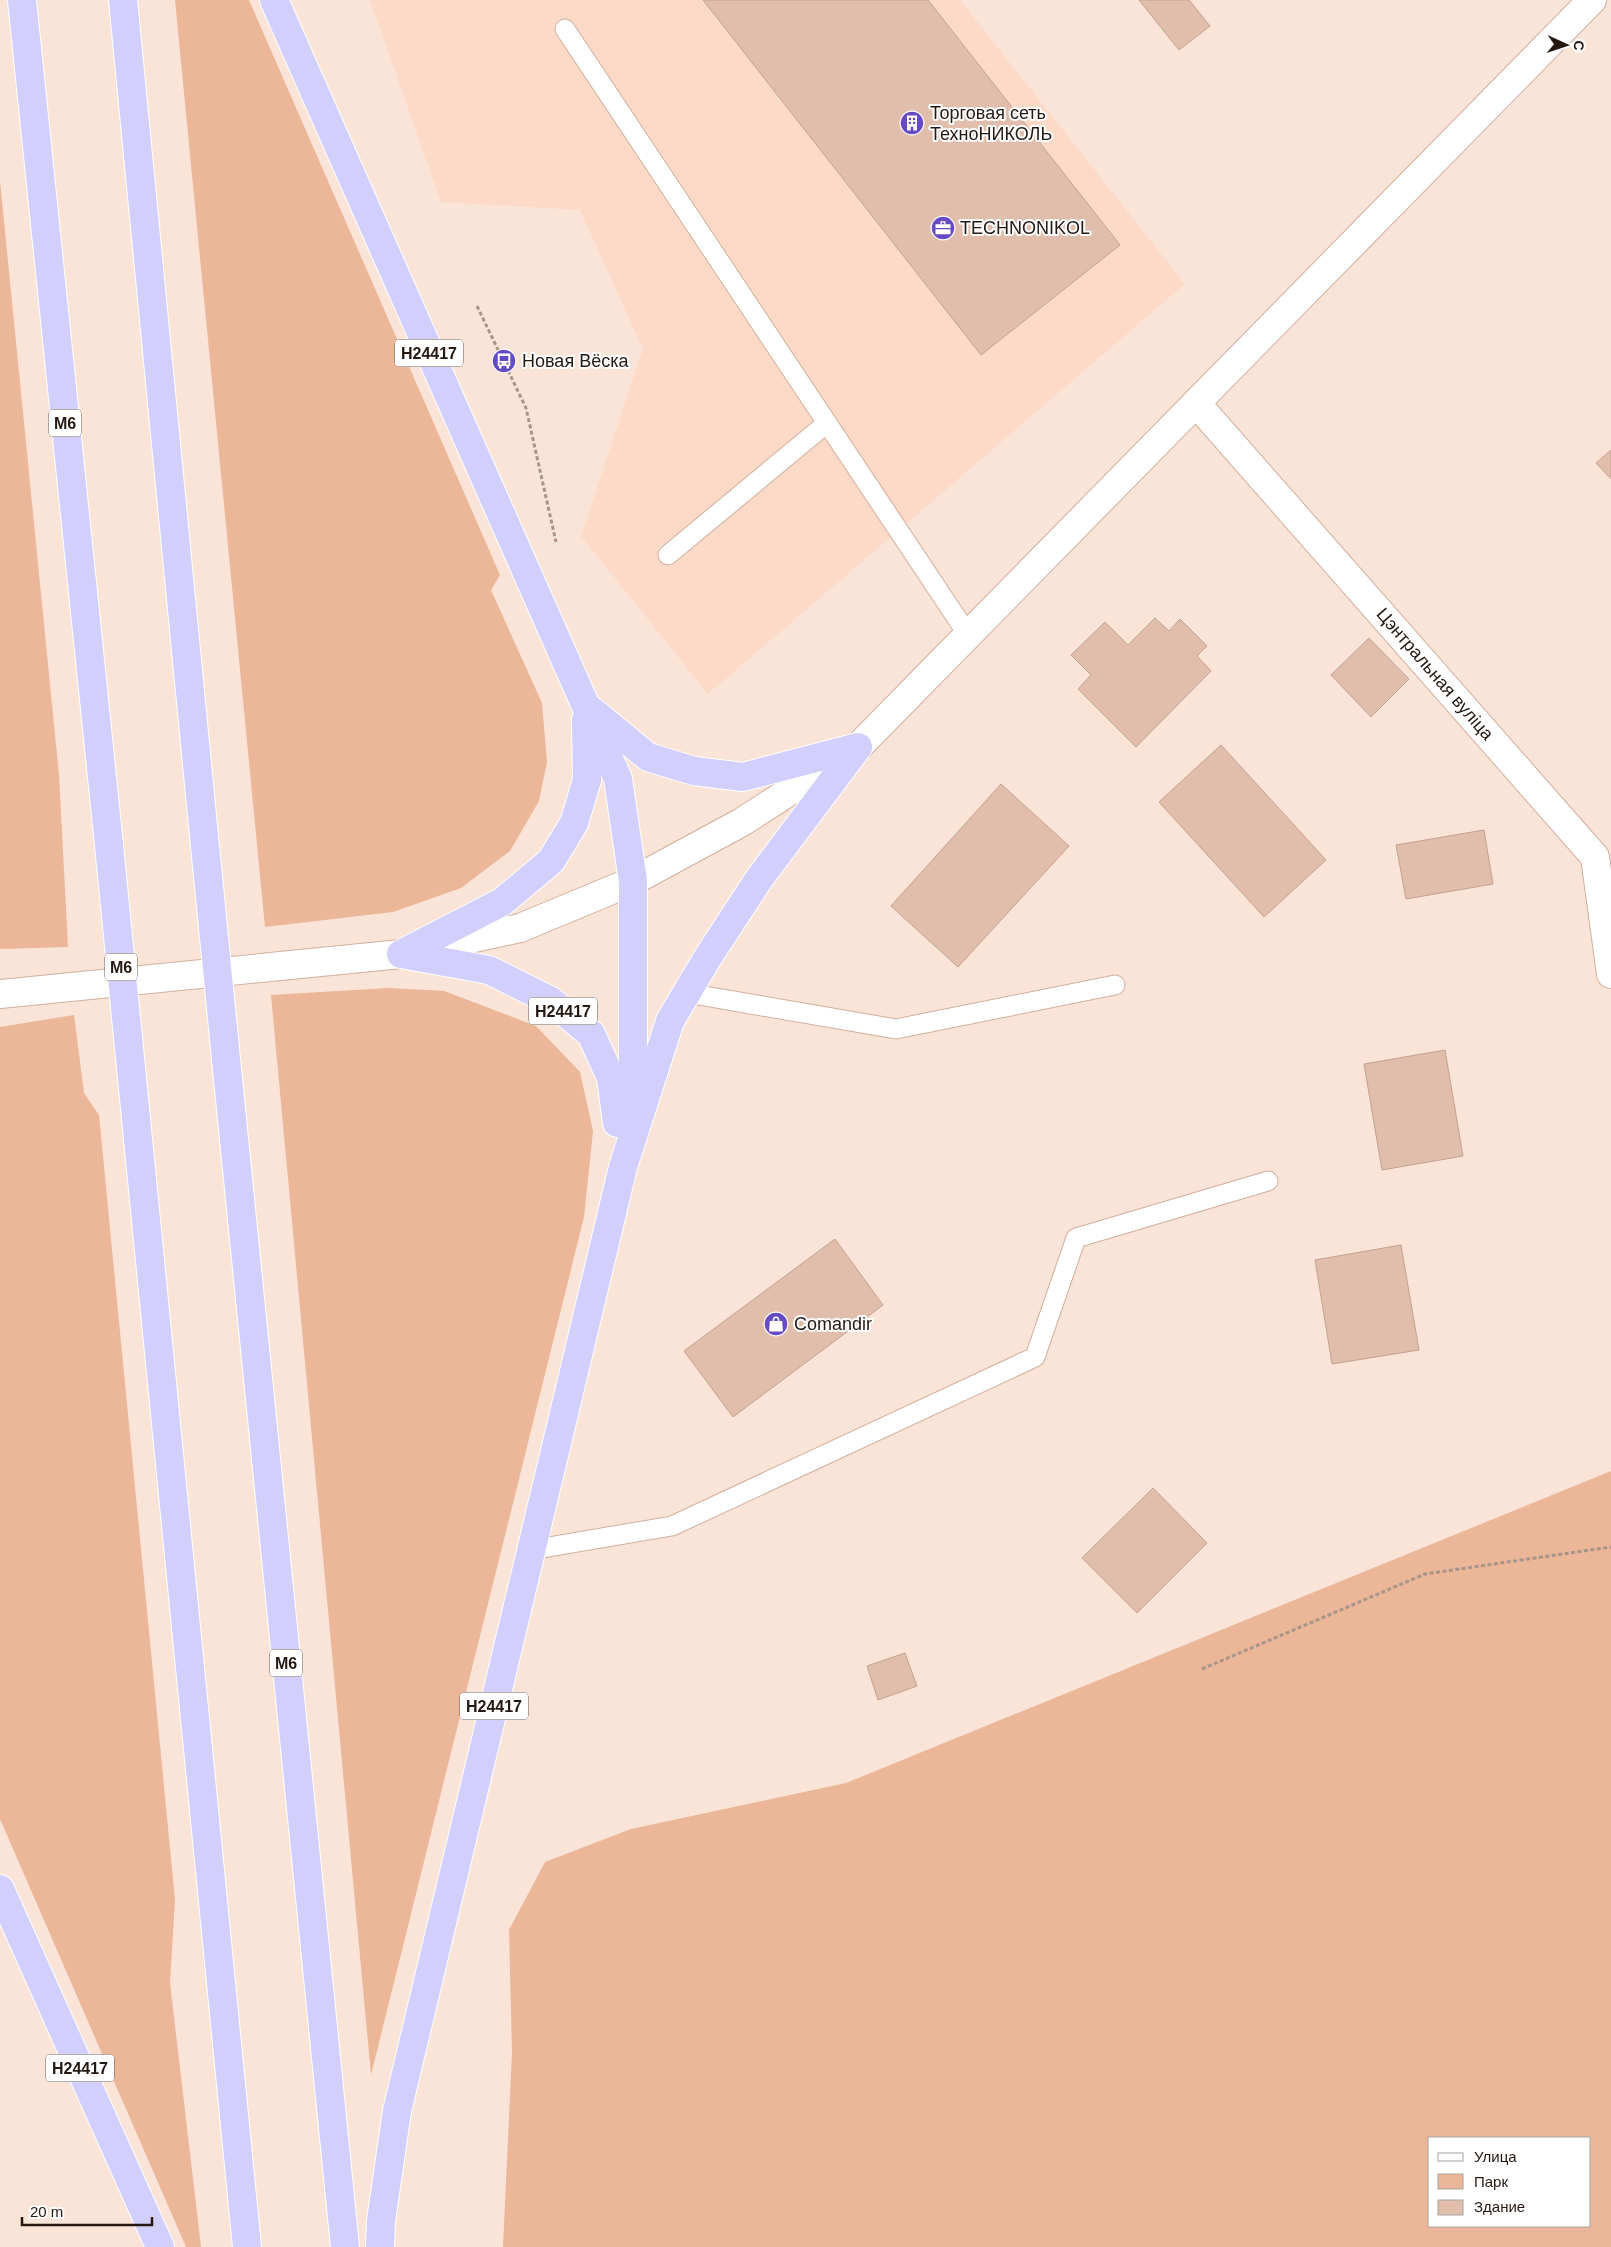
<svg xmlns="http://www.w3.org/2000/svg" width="1611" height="2247" font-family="Arial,sans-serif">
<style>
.built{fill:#fddac7}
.green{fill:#ecb698;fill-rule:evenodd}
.building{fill:#e1beab;stroke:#c3a18f}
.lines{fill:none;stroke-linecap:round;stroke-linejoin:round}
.lane-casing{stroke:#d1af9c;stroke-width:21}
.street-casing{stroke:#d1af9c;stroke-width:30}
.secondary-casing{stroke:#d1af9c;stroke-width:30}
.highway-casing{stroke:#fff;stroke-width:30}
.path{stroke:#a7958b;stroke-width:3;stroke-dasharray:4 2.5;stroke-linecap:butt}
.lane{stroke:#fff;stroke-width:19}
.street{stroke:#fff;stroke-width:28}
.secondary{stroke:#fff;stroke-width:28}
.highway{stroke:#d3cffc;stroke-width:28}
.highway-bridge-casing{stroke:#fff;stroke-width:30;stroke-linecap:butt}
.highway-bridge{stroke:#d3cffc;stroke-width:28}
.labels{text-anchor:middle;stroke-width:4;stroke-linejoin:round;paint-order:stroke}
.shield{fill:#fff;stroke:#665d58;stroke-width:1}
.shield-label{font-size:16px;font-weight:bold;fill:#241811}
.poi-label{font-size:18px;fill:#241811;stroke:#fff;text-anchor:start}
.street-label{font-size:18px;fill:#241811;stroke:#fff}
</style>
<rect width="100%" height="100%" fill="#fae4d8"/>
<path class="built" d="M370 0H960L1185 284 708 694 581 536 643 349 580 210 441 202Z"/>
<path class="green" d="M175 0H249L500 575 491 590 542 703 547 762 539 801 510 851 461 888 393 912 265 927Z
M0 181 59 775 68 947 0 949Z
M388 988 444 991 536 1026 580 1072 593 1131 584 1217 371 2075 271 995Z
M74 1015 84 1093 99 1115 175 1900 170 1983 201 2247H186L0 1819V1027Z
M1611 1471V2247H503L512 2052 509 1930 545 1862 631 1829 846 1783ZM1430 2138H1590V2226H1430Z"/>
<path class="building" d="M703 0H928L1120 245 981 355Z
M1139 0H1189L1210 26 1179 50Z
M1611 450V479L1596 463Z
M1155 618 1169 631 1180 619 1207 646 1197 656 1211 671 1136 747 1078 689 1091 675 1071 655 1105 622 1128 645Z
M1369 638 1409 679 1371 717 1331 675Z
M1221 745 1326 860 1264 917 1159 802Z
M1001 784 1069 846 958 967 891 906Z
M1484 830 1493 884 1406 899 1396 845Z
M1445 1050 1463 1156 1382 1170 1364 1064Z
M835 1239 883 1305 733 1417 684 1351Z
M1401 1245 1419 1350 1332 1364 1315 1260Z
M1153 1488 1207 1543 1137 1613 1082 1558Z
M905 1653 917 1686 878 1700 867 1666Z"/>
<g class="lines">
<g class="lane-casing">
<path id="lane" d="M565 29 968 635
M668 555 827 423
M687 993 896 1029 1115 985
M531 1550 672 1526 1035 1357 1076 1238 1268 1181"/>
</g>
<g class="street-casing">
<path id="street" d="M1196 403 1595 857 1611 974"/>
</g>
<g class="secondary-casing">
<path id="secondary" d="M0 994 401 954 520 928 633 881 742 822 858 747 1592 0"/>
</g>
<g class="highway-casing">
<path id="highway" d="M22 0 109 845
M123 0 204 836
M274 0 618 779 633 881V1062L628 1114
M591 710 648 757 694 771 743 777 858 747
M401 954 489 970 551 1001 591 1034 611 1078 617 1123
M401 954 502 902 551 861 574 823 587 780 586 720
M228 1079 345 2247
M133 1088 247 2247
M0 1889 160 2247
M380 2247 381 2221 397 2111 623 1167 670 1021 708 957 759 879 858 747"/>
</g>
<path class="path" d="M477 306 526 408 556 542
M1202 1669 1425 1574 1611 1547"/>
<use href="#lane" class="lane"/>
<use href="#street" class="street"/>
<use href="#secondary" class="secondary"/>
<use href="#highway" class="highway"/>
<g class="highway-bridge-casing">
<path id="highway-bridge" d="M204 836 228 1079
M109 845 133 1088"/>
</g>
<use href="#highway-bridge" class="highway-bridge"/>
</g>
<defs>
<g id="building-disc" transform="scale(1.25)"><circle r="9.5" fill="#664ac3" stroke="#fff"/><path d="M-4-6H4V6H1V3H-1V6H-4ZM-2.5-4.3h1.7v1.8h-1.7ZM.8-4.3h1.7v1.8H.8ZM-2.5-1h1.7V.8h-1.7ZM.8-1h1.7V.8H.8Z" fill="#fff"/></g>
<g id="office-disc" transform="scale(1.25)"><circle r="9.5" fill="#664ac3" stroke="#fff"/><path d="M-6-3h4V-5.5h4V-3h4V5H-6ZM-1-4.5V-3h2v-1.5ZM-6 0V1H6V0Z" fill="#fff"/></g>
<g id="bus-disc" transform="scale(1.25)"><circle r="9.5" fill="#664ac3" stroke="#fff"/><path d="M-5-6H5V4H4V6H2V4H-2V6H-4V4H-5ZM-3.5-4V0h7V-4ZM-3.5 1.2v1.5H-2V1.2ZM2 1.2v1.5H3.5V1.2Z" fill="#fff"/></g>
<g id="shop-disc" transform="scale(1.25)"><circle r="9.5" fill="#664ac3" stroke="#fff"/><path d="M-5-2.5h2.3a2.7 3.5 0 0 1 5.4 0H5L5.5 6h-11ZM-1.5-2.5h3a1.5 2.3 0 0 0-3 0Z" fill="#fff"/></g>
</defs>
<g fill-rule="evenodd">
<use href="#building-disc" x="912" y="123"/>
<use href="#office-disc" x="943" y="228"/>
<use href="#bus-disc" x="504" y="361"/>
<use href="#shop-disc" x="776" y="1324"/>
</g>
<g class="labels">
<g class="shield">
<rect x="395" y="339.5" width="68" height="27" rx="4"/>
<rect x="49" y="409.5" width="32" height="27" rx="4"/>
<rect x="105" y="953.5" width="32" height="27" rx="4"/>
<rect x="529" y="997.5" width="68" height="27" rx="4"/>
<rect x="270" y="1649.5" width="32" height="27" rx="4"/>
<rect x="460" y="1692.5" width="68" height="27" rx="4"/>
<rect x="46" y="2054.5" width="68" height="27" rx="4"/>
</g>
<g class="shield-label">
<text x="429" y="359">Н24417</text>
<text x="65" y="429">М6</text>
<text x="121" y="973">М6</text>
<text x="563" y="1017">Н24417</text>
<text x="286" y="1669">М6</text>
<text x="494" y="1712">Н24417</text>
<text x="80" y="2074">Н24417</text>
</g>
<g class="poi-label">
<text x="930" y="119">Торговая сеть<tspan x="930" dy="21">ТехноНИКОЛЬ</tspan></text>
<text x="960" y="234">TECHNONIKOL</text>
<text x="522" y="367">Новая Вёска</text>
<text x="794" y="1330">Comandir</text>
</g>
<g class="street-label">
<text transform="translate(1435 674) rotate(49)" y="6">Цэнтральная вуліца</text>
</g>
</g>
<rect x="1428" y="2137" width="162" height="90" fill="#ffffff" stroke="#a7a3a0"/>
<rect x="1438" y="2153" width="25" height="8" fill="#ffffff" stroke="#a7a3a0"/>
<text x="1474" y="2162" font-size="15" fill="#241811">Улица</text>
<rect x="1438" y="2174" width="25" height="15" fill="#ecb698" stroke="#a7a3a0"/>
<text x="1474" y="2187" font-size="15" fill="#241811">Парк</text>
<rect x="1438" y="2200" width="25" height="15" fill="#e1beab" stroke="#a7a3a0"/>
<text x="1474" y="2212" font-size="15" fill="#241811">Здание</text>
<g transform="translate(1566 45) rotate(93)" stroke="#ffffff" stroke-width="4" paint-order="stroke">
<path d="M0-4L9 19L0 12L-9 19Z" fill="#241811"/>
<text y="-8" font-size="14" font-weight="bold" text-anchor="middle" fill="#241811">С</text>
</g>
<path d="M22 2217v8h130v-8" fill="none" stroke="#241811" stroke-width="2.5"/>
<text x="30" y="2217" font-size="15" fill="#241811" stroke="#ffffff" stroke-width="4" paint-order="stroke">20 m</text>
</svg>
